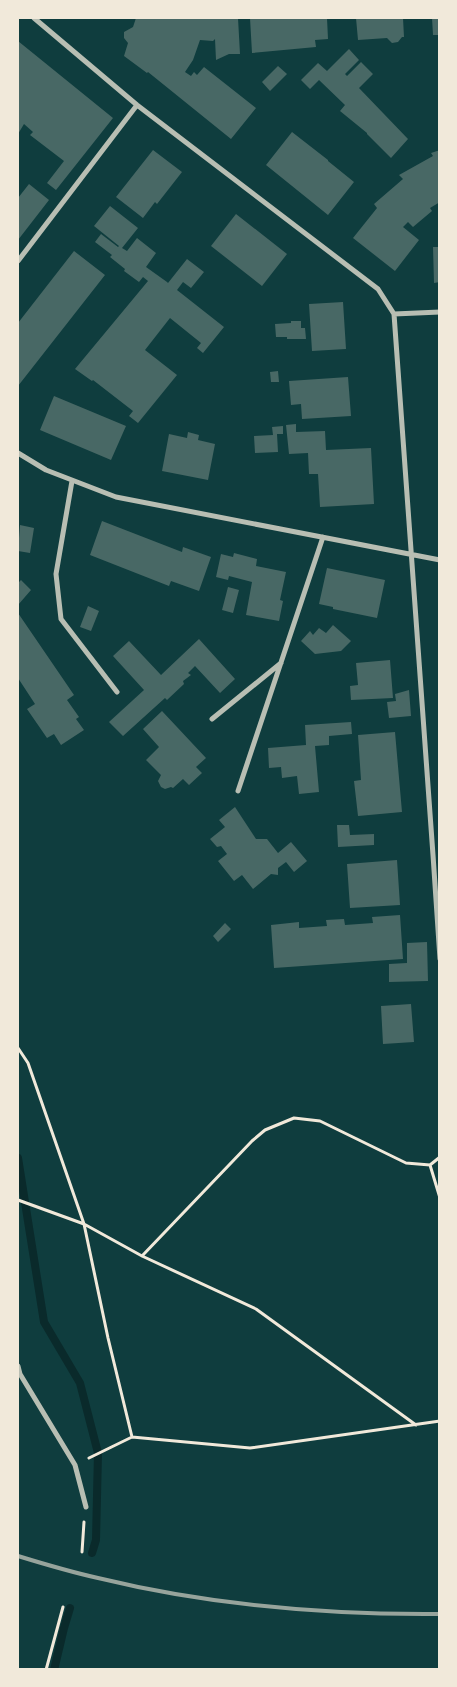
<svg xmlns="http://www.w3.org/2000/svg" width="457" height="1687" font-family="'DM Sans',sans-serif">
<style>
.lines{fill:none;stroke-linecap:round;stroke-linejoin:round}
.stream{stroke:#0a2a2b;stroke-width:8}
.building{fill:#486865}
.path{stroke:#f1e9da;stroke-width:3}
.minor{stroke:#b8beb3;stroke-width:5}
.rail{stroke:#97a49c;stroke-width:4}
</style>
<rect width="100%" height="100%" fill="#0f3d3e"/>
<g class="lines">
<path class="stream" d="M18 1158 44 1322 80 1383 98 1453 96 1540 92 1553
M54 1670 64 1628 70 1608"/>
</g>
<path class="building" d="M136 18H238L240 54H229L216 60 215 39 213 41 200 40 193 60 185 72 191 76 194 72 197 75 204 67 256 108 231 139 148 72 147 73 124 56 128 43 124 38V32L133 27Z
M250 18H327L328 39 315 40 316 47 252 53Z
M356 18H403L404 37H402L398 42 392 43 387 38 358 40Z
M432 18H440V35H433Z
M18 41 113 118 56 190 47 183 64 161 30 135 33 132 24 124 18 134Z
M349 49 359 60 345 74 347 76 361 62 373 74 359 88 408 139 391 158 367 134V133L340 111 345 105 319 80 310 89 301 80 318 63 327 71Z
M278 66 287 74 270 91 262 82Z
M292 132 328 160V161L354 182 328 215 266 165Z
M153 150 182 172 157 204 155 202 143 218 116 197Z
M440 150V202L430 208 432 211 413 227 408 222 403 227 419 240 395 271 353 238 377 208 374 204 403 179 399 175 433 156 431 153Z
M29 184 49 200 18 240V198Z
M110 206 138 228 122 248 127 251 137 238 156 253 146 267 167 282 168 283 187 259 204 272 191 288 183 282 177 290 224 327 203 353 197 348 201 343 170 318 145 350 177 375 138 423 129 416 133 411 93 380 92 381 75 369 148 281 143 277 139 282 124 271 125 269 110 257 112 255 95 242 101 234 118 247 119 246 94 226Z
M236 214 287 254 262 286 211 246Z
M433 247H440V282L434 283Z
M74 251 105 275 18 386V323Z
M343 302 346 349 312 351 309 304Z
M291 321H301V328H305L306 339H287V337H276L275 324 291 323Z
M278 371 279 382H271L270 372Z
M348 377 351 416 302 419 301 404 291 405 289 381Z
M54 396 126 426 111 460 40 430Z
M296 424V432L325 431 326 450 371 448 374 504 320 507 318 474H309L308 453 289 454 286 425Z
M283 426V434H277L278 452 255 453 254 436 273 435 272 427Z
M188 432 199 435 198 440 215 444 208 480 162 471 169 434 187 438Z
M102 521 182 552 183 547 211 557 199 591 171 581 169 586 90 555Z
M20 525 34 528 30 553 18 551Z
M234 553 257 559 256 566 286 572 280 600 283 601 279 621 246 615 252 582 229 576 228 580 216 577 221 554 233 557Z
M327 568 385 580 377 618 333 609V607L319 604Z
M21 580 31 590 18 605V583Z
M228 587 239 590 233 613 222 610Z
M88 606 99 611 91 631 80 627Z
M18 613 74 695 67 700 79 717 76 719 84 730 61 745 54 734 47 738 27 709 35 704 18 678Z
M333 625 351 641 341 651 315 654 301 641 310 631 313 635 319 628 326 633Z
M199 639 235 679 220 693 195 666 188 673 191 675 183 681 184 684 167 700 165 698 123 736 109 722 144 690 113 656 129 641 161 675Z
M390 660 393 698 351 700 350 686 358 685 356 663Z
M409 690 411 716 389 718 387 702 396 701 395 694Z
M162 711 206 758 196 767 202 773 189 785 183 779 173 788 171 787 165 789 161 787 158 781 161 775 146 760 159 747 143 729Z
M351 722 352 734 329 736V745L315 746 319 792 299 794 297 776 282 778 281 767 269 768 268 748 306 745 305 725Z
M395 732 402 812 358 816 354 781 361 780 358 735Z
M235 807 256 839H267L278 853 291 842 307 861 294 872 286 862 278 868V875L271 874 253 889 242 875 234 881 218 861 227 854 221 846 217 847 210 839 225 827 219 820Z
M337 825H349L350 835 374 834V845L338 847Z
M397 860 400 905 350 908 347 864Z
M400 915 403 959 274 968 271 925 299 922V928L327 926 326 920 344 919 345 925 373 923 372 917Z
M225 923 231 929 218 942 213 936Z
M427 942 428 981 389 982V964L407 963V943Z
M411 1004 414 1042 383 1044 381 1006Z"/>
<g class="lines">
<path class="path" d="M18 1048 28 1063 84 1224 108 1338 132 1437 89 1458
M440 1157 430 1165 440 1198
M18 1200 84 1224 142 1256 256 1309 416 1425
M142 1256 252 1141 265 1130 294 1118 320 1121 406 1163 430 1165
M132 1437 250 1448 440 1421
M82 1552 84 1522
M46 1670 63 1607"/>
<path class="minor" d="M34 18 137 105 378 289 394 314 433 855 440 959
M18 261 137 105
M394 314 440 312
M18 453 46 470 116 497 440 560
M72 481 56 574 61 619 117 692
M212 719 281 663
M238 791 323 537
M18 1366 20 1374 75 1465 86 1507"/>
<path class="rail" d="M18 1556C44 1564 71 1572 98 1578 209 1605 325 1615 440 1614"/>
</g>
<rect width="457" height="1687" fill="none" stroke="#f1e9da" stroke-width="38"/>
</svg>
